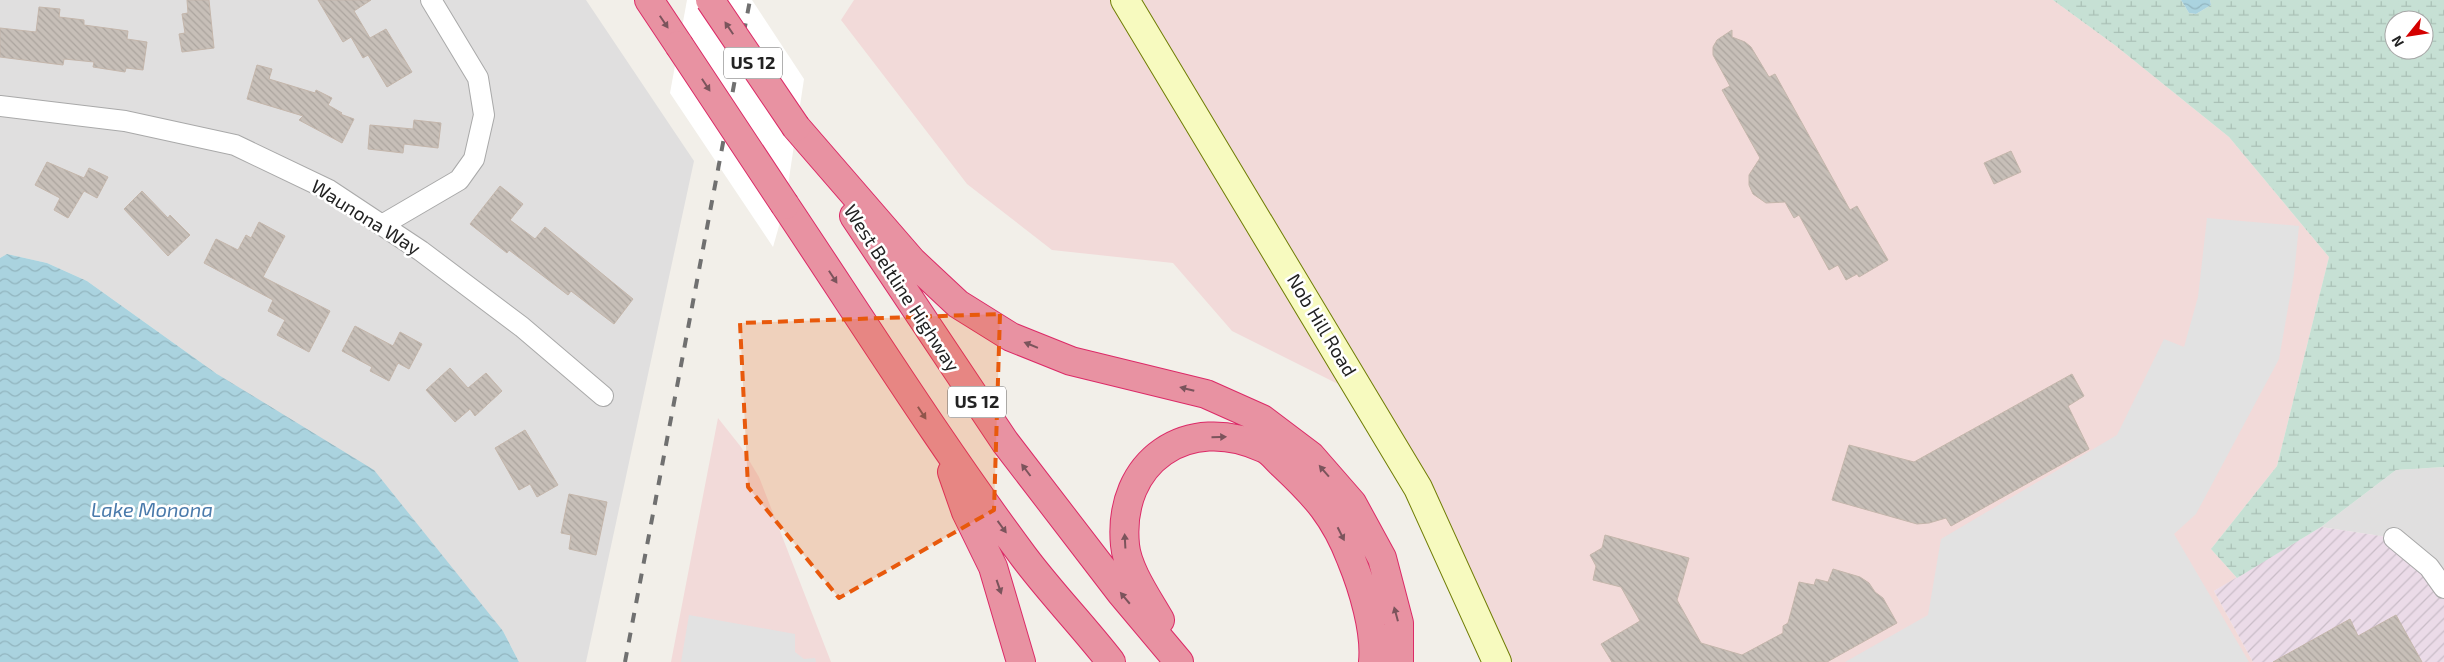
<svg xmlns="http://www.w3.org/2000/svg" width="2444" height="662" font-family="'Exo 2',sans-serif">
<style>
.residential{fill:#e0dfdf}
.commercial{fill:#f2dad9}
.industrial{fill:url(#industrial-furrows)}
.wetland{fill:url(#wetland-marsh);fill-rule:evenodd}
.parking{fill:#e2e2e2}
.water{fill:url(#water-waves)}
.pier{fill:#fff}
.building{fill:url(#building-back-hatch);stroke:#c4b6ab}
.lines{fill:none;stroke-linecap:round;stroke-linejoin:round}
.street-casing{stroke:#a9a9a9;stroke-width:22}
.secondary-casing{stroke:#707d05;stroke-width:30}
.highway-casing{stroke:#dc2a67;stroke-width:30}
.street{stroke:#fff;stroke-width:20}
.secondary{stroke:#f7fabf;stroke-width:28}
.highway{stroke:#e892a2;stroke-width:28}
.rail{stroke:#707070;stroke-width:4;stroke-dasharray:10 10;stroke-linecap:butt}
.highway-bridge-casing{stroke:#dc2a67;stroke-width:30;stroke-linecap:butt}
.highway-bridge{stroke:#e892a2;stroke-width:28}
.oneway{fill:#7b545c}
.marked{fill:#e8590c;fill-opacity:0.2;stroke:#e8590c;stroke-width:4;stroke-dasharray:10 6;stroke-linejoin:round}
.labels{text-anchor:middle;stroke-width:5;stroke-linejoin:round;paint-order:stroke}
.shield{fill:#fff;stroke:#646464;stroke-width:1}
.shield-label{font-size:18px;font-weight:bold;fill:#222}
.street-label{font-size:19px;fill:#222;stroke:#fff}
.water-label{font-size:20px;font-style:italic;fill:#4a7aab;stroke:#fff}
</style>
<defs>
<pattern id="industrial-furrows" width="10" height="10" patternUnits="userSpaceOnUse" patternTransform="scale(1.25)"><rect width="10" height="10" fill="#ebdbe8"/><path d="M-1 1l2-2M0 10L10 0M9 11l2-2" fill="none" stroke="#c9bcc7"/></pattern>
<pattern id="wetland-marsh" width="20" height="14" patternUnits="userSpaceOnUse" patternTransform="scale(1.25)"><rect width="20" height="14" fill="#c6e0d4"/><path d="M1 5h8M5 5V1M11 12h8M15 12V8" fill="none" stroke="#aac0b6"/></pattern>
<pattern id="water-waves" width="16" height="10" patternUnits="userSpaceOnUse" patternTransform="scale(1.25)"><rect width="16" height="10" fill="#aad3df"/><path d="M0 5q4-4 8 0t8 0" fill="none" stroke="#92b5bf"/></pattern>
<pattern id="building-back-hatch" width="6" height="6" patternUnits="userSpaceOnUse" patternTransform="scale(1.25)"><rect width="6" height="6" fill="#c7bfb8"/><path d="M-1 5l2 2M0 0l6 6M5-1l2 2" fill="none" stroke="#aba49e"/></pattern>
</defs>
<rect width="100%" height="100%" fill="#f2efe9"/>
<path class="residential" d="M0 0H586L694 161 586 662H519L503 631 217 374 87 281 47 263 7 254 0 258Z
M2444 467V588L2394 538 2321 527 2396 470Z"/>
<path class="commercial" d="M854 0H2053L2116 46 2229 137 2329 257 2277 466 2211 549 2237 578 2214 591 2253 662H1497L1366 398 1232 331 1173 263 1052 250 967 184 841 20Z
M718 418 741 447 759 477 831 662H671Z"/>
<path class="industrial" d="M2321 527 2394 538 2444 588V662H2253L2214 591Z"/>
<path class="wetland" d="M2053 0H2181L2189 13 2196 14 2211 5 2210 0H2444V467L2396 470 2321 527 2237 578 2211 549 2277 466 2329 257 2229 137 2116 46ZM2394 20H2424V50H2394Z"/>
<path class="parking" d="M2207 218 2299 226 2294 274 2279 359 2196 514 2174 534 2249 662H1845L1928 615 1941 539 2117 435 2164 339 2184 347 2198 297Z
M689 615 795 634V652L804 659 815 658 816 662H681Z"/>
<path class="water" d="M2181 0H2210L2211 5 2196 14 2189 13Z
M7 254 47 263 87 281 217 374 374 470 503 631 519 662H0V258Z"/>
<path class="pier" d="M687 0H752L804 79 785 205 773 247 670 93Z"/>
<path class="building" d="M187 0H209L214 48 182 52 179 34 185 33 182 14 188 13Z
M318 0H371L354 11 370 38 386 29 412 72 387 87 368 55 363 58 351 37 343 42Z
M39 7 60 9 59 17 84 20V25L128 31 127 39 147 42 143 70 126 68 125 72 93 67 94 62 64 59 63 65 0 57V28L36 32Z
M1732 30V37L1745 42 1751 47 1769 77 1775 74 1850 210 1857 206 1888 260 1859 277 1857 274 1846 280 1838 265 1829 270 1799 215 1794 218 1785 202 1766 203 1753 194 1749 185V175L1760 158 1722 90 1730 86 1713 55V47L1717 40Z
M257 65 272 69 269 79 315 93 316 90 332 98 328 105 342 113 340 114 354 119 342 143 299 120 303 116 247 99Z
M414 120 441 123 438 148 404 144 403 153 368 149 370 125 413 129Z
M2011 151 2021 172 1994 184 1984 163Z
M47 162 84 178 89 168 108 177 97 198 84 191 68 218 54 210 60 198 35 185Z
M500 186 523 204 510 220 535 239 545 227 633 299 614 324 571 291 568 295 509 250 507 253 470 224Z
M142 191 168 218 170 215 190 235 168 256 124 209Z
M259 222 285 236 263 277 330 311 309 352 277 335 285 320 268 311 273 300 204 263 216 239 238 250 246 235 251 238Z
M355 326 393 346 400 332 422 344 409 369 398 363 389 381 370 371 372 367 342 351Z
M450 368 468 388 486 373 502 391 475 416 470 409 455 422 426 390Z
M2072 374 2084 396 2068 406 2089 449 1951 526 1946 518 1929 523 1917 524 1832 500 1849 445 1914 462Z
M525 430 558 485 537 497 530 484 519 490 495 448Z
M569 494 607 502 596 555 569 549 571 535 561 533Z
M1605 535 1689 558 1677 600 1701 643 1742 655 1783 633V626L1788 623 1799 582 1814 585 1816 579 1828 582 1833 569 1860 577 1869 583 1875 592 1883 598 1897 623 1827 662H1612L1601 644 1640 621 1621 587 1593 580 1596 566 1590 555 1602 548Z
M2396 615 2422 662H2273L2350 619 2358 636Z"/>
<g class="lines">
<g class="street-casing">
<path id="street" d="M0 106 125 121 235 145 329 190 421 251 522 327 603 396
M382 225 459 180 474 159 484 115 478 78 431 0
M2394 538 2429 567 2444 588"/>
</g>
<g class="secondary-casing">
<path id="secondary" d="M1125 0 1418 488 1497 662"/>
</g>
<g class="highway-casing">
<path id="highway" d="M649 0 679 45
M796 127 912 261 958 304 1011 337 1071 361 1206 394 1262 419 1311 456 1352 503 1382 558 1399 623V662
M785 205C864 323 939 443 1024 557 1051 593 1083 626 1111 662
M854 216 1005 442 1121 593 1179 662
M952 472 966 512 993 567 1021 662
M1160 620C1148 599 1127 569 1125 545 1117 461 1188 413 1263 448 1271 451 1277 460 1283 465 1316 496 1335 517 1351 559 1363 588 1376 631 1373 662"/>
</g>
<use href="#street" class="street"/>
<use href="#secondary" class="secondary"/>
<use href="#highway" class="highway"/>
<path class="rail" d="M625 662 750 0"/>
<g class="highway-bridge-casing">
<path id="highway-bridge" d="M710 0 796 127
M679 45 785 205"/>
</g>
<use href="#highway-bridge" class="highway-bridge"/>
</g>
<defs><path id="oneway-solid" d="M-6-.8H1V-3.2L6.5 0L1 3.2V.8H-6Z" transform="scale(1.25)"/></defs>
<g class="oneway">
<use href="#oneway-solid" transform="translate(664 22) rotate(56)"/>
<use href="#oneway-solid" transform="translate(729 28) rotate(-124)"/>
<use href="#oneway-solid" transform="translate(706 85) rotate(57)"/>
<use href="#oneway-solid" transform="translate(833 277) rotate(57)"/>
<use href="#oneway-solid" transform="translate(1031 345) rotate(-158)"/>
<use href="#oneway-solid" transform="translate(1187 389) rotate(-166)"/>
<use href="#oneway-solid" transform="translate(922 413) rotate(57)"/>
<use href="#oneway-solid" transform="translate(1219 437) rotate(-2)"/>
<use href="#oneway-solid" transform="translate(1026 470) rotate(-127)"/>
<use href="#oneway-solid" transform="translate(1324 471) rotate(-131)"/>
<use href="#oneway-solid" transform="translate(1002 527) rotate(54)"/>
<use href="#oneway-solid" transform="translate(1341 534) rotate(63)"/>
<use href="#oneway-solid" transform="translate(1125 541) rotate(-93)"/>
<use href="#oneway-solid" transform="translate(999 587) rotate(71)"/>
<use href="#oneway-solid" transform="translate(1125 598) rotate(-130)"/>
<use href="#oneway-solid" transform="translate(1396 614) rotate(-105)"/>
</g>
<path class="marked" d="M1000 314 994 510 839 598 748 487 740 323Z"/>
<g class="labels">
<g class="shield">
<rect x="724" y="47.5" width="58" height="31" rx="4"/>
<rect x="948" y="386.5" width="58" height="31" rx="4"/>
</g>
<g class="shield-label">
<text x="753" y="69">US 12</text>
<text x="977" y="408">US 12</text>
</g>
<g class="street-label">
<text transform="translate(366 217) rotate(32)" y="7">Waunona Way</text>
<text transform="translate(902 288) rotate(57)" y="7">West Beltline Highway</text>
<text transform="translate(1322 325) rotate(59)" y="7">Nob Hill Road</text>
</g>
<g class="water-label">
<text x="152" y="517">Lake Monona</text>
</g>
</g>
<g transform="translate(2409 35) rotate(240)"><circle r="24" fill="#ffffff" stroke="#a7a7a7"/>
<path d="M0-4L9 19L0 12L-9 19Z" fill="#d40000"/>
<text y="-8" font-size="14" font-weight="bold" text-anchor="middle" fill="#222222">N</text>
</g>
</svg>
